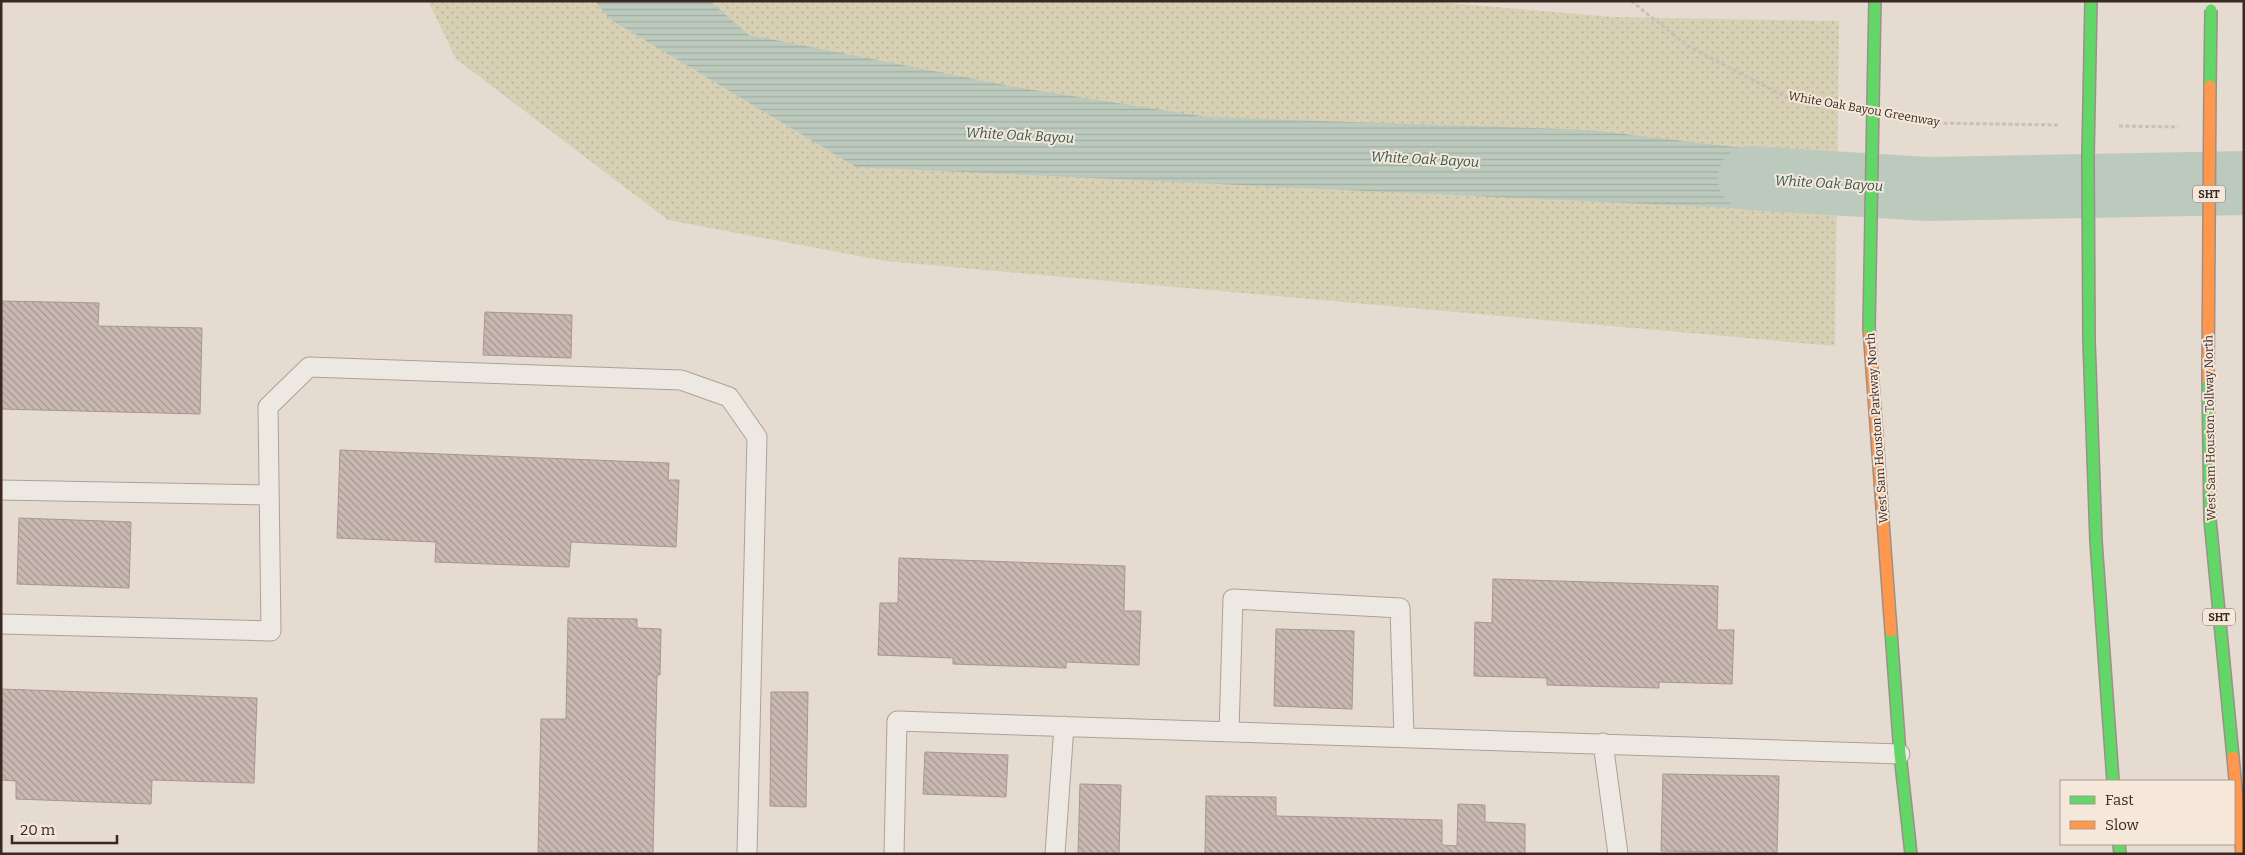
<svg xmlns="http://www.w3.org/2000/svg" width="2245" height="855" font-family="Bitter,serif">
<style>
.grass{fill:url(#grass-dots)}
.water{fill:url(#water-rules)}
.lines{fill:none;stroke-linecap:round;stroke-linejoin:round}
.river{stroke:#bccabe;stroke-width:64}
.building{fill:url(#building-back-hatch);stroke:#a69790}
.lane-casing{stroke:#aca199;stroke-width:21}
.fast-casing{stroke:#9b908a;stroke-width:14}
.slow-casing{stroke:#9b908a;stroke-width:14}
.path{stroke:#c7bfb9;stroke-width:3;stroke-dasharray:4 2.5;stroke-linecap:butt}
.lane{stroke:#eee8e3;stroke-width:19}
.fast{stroke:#63d668;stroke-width:11}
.slow{stroke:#ff974d;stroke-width:11}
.fast-bridge-casing{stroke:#9b908a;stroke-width:14;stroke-linecap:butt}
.slow-bridge-casing{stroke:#9b908a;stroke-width:14;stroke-linecap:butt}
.fast-bridge{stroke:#63d668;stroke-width:11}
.slow-bridge{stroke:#ff974d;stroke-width:11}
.labels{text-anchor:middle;stroke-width:4;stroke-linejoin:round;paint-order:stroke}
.shield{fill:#f5e7d9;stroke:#736158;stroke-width:1}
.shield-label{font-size:11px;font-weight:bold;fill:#3b2821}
.street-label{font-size:12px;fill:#3b2821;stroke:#f5e7d9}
.water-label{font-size:14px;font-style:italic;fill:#315a4e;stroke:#f5e7d9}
</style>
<defs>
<pattern id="grass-dots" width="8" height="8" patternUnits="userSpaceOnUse" patternTransform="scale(1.25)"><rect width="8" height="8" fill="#d8d0b4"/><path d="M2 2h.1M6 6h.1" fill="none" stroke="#bab39a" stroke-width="1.8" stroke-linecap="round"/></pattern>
<pattern id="water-rules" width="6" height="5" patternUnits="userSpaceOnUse" patternTransform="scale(1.25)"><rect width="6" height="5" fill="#bccabe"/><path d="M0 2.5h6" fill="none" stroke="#a2aea3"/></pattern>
<pattern id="building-back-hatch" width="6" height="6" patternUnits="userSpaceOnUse" patternTransform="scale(1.25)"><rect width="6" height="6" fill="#c9b9b2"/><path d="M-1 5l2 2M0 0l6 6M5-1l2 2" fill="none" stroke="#a49690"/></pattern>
</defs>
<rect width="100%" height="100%" fill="#e6dbd1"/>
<path class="grass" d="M428 1H1425L1613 17 1839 21 1835 346 885 261 668 220 456 59Z"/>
<path class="water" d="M595 1H710L749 35 1021 88 1207 117 1590 130 1837 159V213L856 167 610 19Z"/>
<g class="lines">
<path class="river" d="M1750 178 1927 189 2244 183"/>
</g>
<path class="building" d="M1 301 99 303 98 326 202 328 200 414 1 409Z
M485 312 572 315 571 358 483 355Z
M340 450 669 463 668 480H679L676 547 571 542 569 567 435 562 436 542 337 538Z
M19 518 131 522 129 588 17 584Z
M899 558 1125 566 1124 611H1141L1139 665 1066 662V668L953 664V658L878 655 880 603H898Z
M1493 579 1718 586 1717 630H1734L1732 684 1659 682V688L1547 685V678L1474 676 1475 622 1492 623Z
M568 618 637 619V628L661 629 660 675H657L653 854 538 852 541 719H566Z
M1276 629 1354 631 1352 709 1274 706Z
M1 689 257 698 254 783 152 780 151 804 16 799V781L1 780Z
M771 692H808L806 807 770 806Z
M925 752 1008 755 1006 797 923 794Z
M1663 774 1779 776 1777 853 1661 851Z
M1080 784 1121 785 1119 854H1078Z
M1206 796 1276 797V816L1442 820V845L1457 846 1458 804 1485 805V822L1525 824V854H1205Z"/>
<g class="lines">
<g class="lane-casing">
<path id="lane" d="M1 490 269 495
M1 624 271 631 268 407 309 367 681 380 729 397 757 437 747 854
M1229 731 1233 599 1400 608 1404 736
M1603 743 1618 854
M894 854 897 721 1900 754
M1055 854 1064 726"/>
</g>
<g class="fast-casing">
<path id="fast" d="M1874 50 1875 1
M2090 52 2091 1
M2089 340 2096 541 2113 781
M2208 379 2210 519 2233 757
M1891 631 1900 754 1911 854
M2119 844 2120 854"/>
</g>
<g class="slow-casing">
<path id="slow" d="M1869 328 1891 631
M2233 757 2242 854"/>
</g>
<path class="path" d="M1631 1 1688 46 1786 97 1842 107
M1905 118 1934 123 2058 125
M2119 126 2178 127"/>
<use href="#lane" class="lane"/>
<use href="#fast" class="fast"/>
<use href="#slow" class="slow"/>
<g class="fast-bridge-casing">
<path id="fast-bridge" d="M2210 86 2211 10
M1869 328 1874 50
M2089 340 2088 156 2090 52"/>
</g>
<g class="slow-bridge-casing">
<path id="slow-bridge" d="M2208 379 2210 86"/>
</g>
<use href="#fast-bridge" class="fast-bridge"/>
<use href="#slow-bridge" class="slow-bridge"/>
</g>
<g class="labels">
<g class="shield">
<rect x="2193" y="185.5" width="32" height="17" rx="4"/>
<rect x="2203" y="608.5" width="32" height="17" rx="4"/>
</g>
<g class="shield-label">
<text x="2209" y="198">SHT</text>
<text x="2219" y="621">SHT</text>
</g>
<g class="street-label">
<text transform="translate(1864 109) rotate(10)" y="4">White Oak Bayou Greenway</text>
<text transform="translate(1877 428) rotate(-94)" y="4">West Sam Houston Parkway North</text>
<text transform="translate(2210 428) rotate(-91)" y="4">West Sam Houston Tollway North</text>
</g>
<g class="water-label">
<text transform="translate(1020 135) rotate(3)" y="5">White Oak Bayou</text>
<text transform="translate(1425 159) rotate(3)" y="5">White Oak Bayou</text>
<text transform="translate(1829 183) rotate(3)" y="5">White Oak Bayou</text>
</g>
</g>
<rect width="2245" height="855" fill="none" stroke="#3b2821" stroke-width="5"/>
<rect x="2060" y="780" width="175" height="65" fill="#f5e7d9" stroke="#ab9b8f"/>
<rect x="2070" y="796" width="25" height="8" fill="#63d668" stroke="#ab9b8f"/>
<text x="2105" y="805" font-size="15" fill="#3b2821">Fast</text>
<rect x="2070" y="821" width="25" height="8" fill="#ff974d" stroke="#ab9b8f"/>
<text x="2105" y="830" font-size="15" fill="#3b2821">Slow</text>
<path d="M12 835v8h105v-8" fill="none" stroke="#3b2821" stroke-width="2.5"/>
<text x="20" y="835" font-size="15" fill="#3b2821" stroke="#f5e7d9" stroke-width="4" paint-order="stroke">20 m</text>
</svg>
